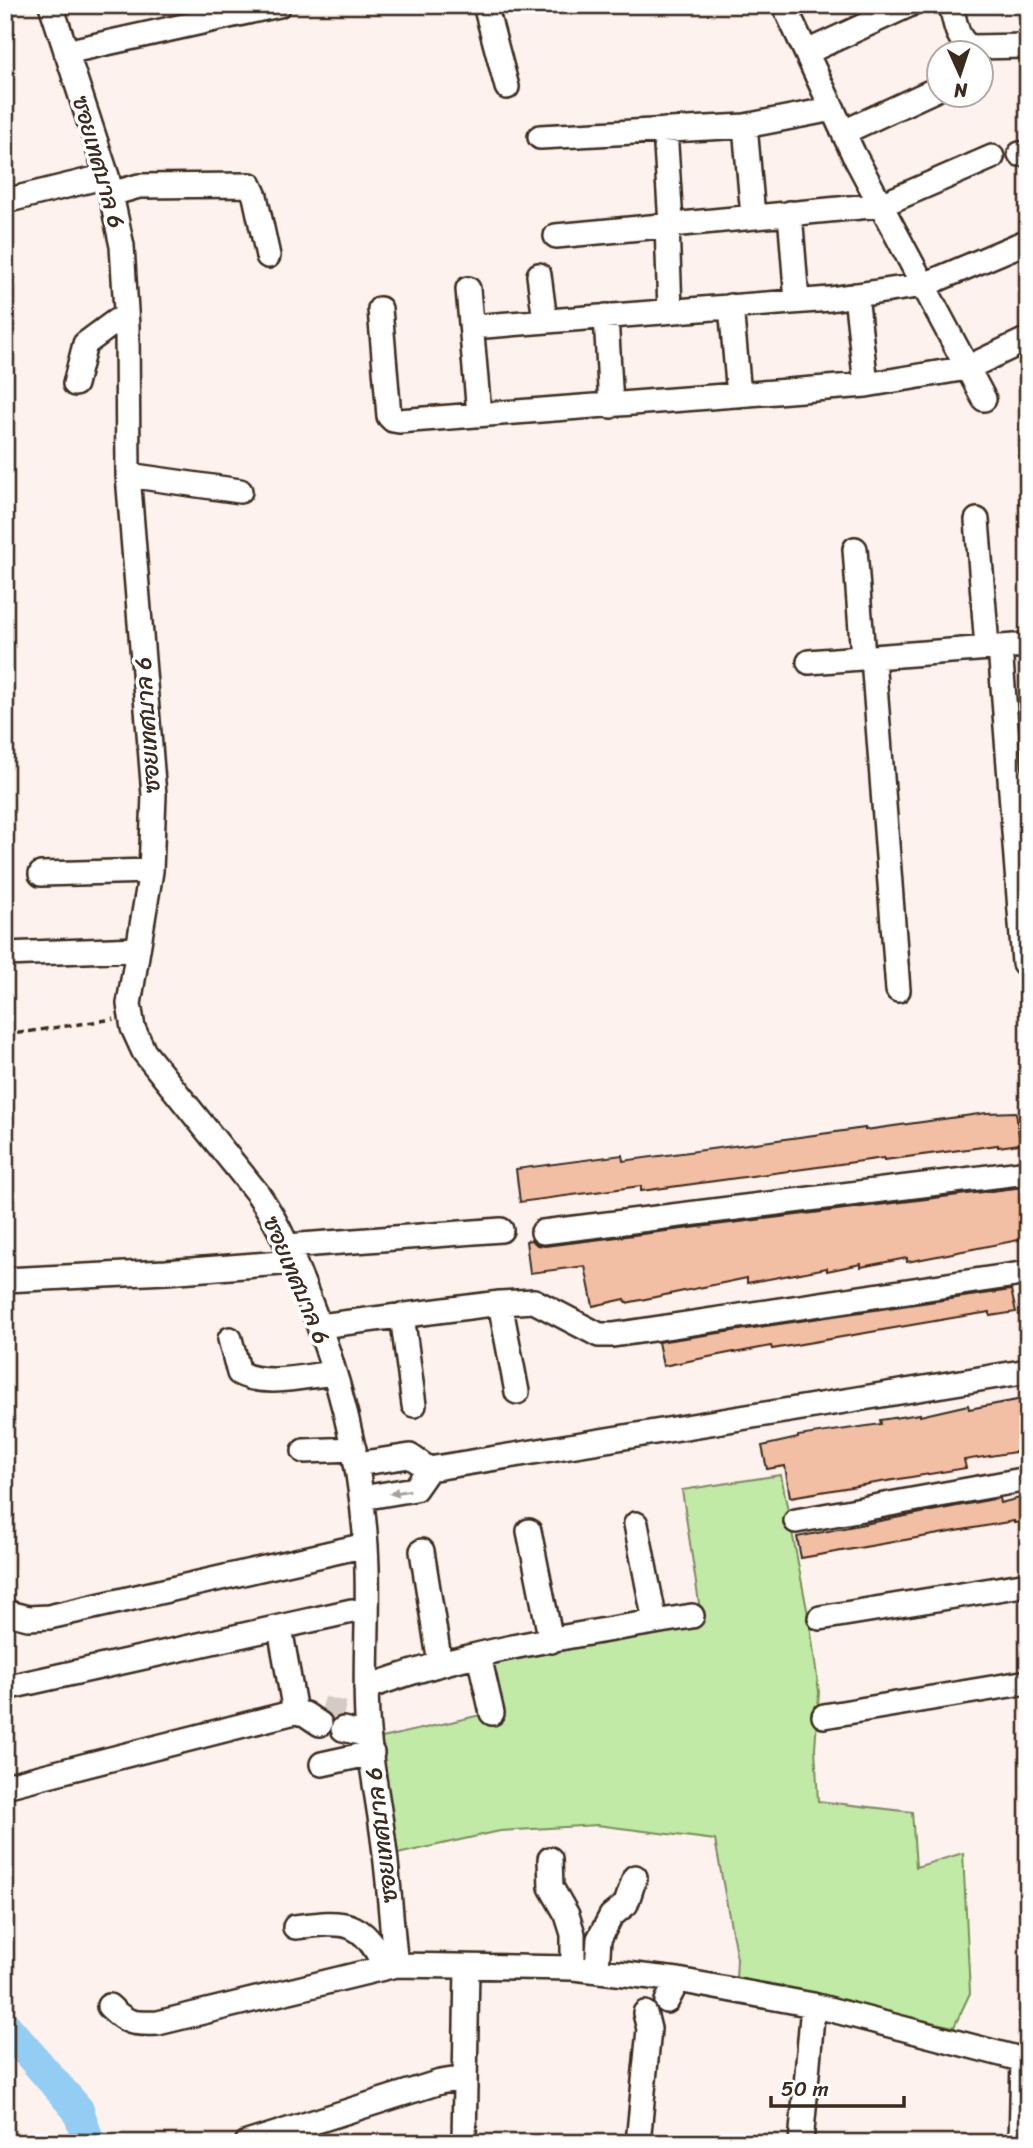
<svg xmlns="http://www.w3.org/2000/svg" width="1033" height="2148" font-family="Sriracha,'Playpen Sans Thai',sans-serif">
<style>
.green{fill:#c1eaa6;stroke:#7e8a62;stroke-width:2}
.lines{fill:none;stroke-linecap:round;stroke-linejoin:round}
.river{stroke:#93cdf3;stroke-width:32}
.building{fill:#f3bfa4;stroke:#3b2a1e;stroke-width:2}
.minor-tunnel{stroke:#d6cac4;stroke-width:23;stroke-dasharray:23 11;stroke-linecap:butt}
.minor-casing{stroke:#3b2a1e;stroke-width:28}
.path{stroke:#3b2a1e;stroke-width:3.5;stroke-dasharray:7 5;stroke-linecap:butt}
.minor{stroke:#fff;stroke-width:23}
.oneway{fill:#a79f9a}
.labels{text-anchor:middle;stroke-width:7;stroke-linejoin:round;paint-order:stroke}
.street-label{font-size:23px;fill:#3b2a1e;stroke:#fff}
</style>
<rect width="100%" height="100%" fill="#fdf2ed"/>
<filter id="ink" filterUnits="userSpaceOnUse"><feTurbulence type="fractalNoise" baseFrequency=".0143" numOctaves="2"/><feDisplacementMap in="SourceGraphic" scale="14" xChannelSelector="R" yChannelSelector="G"/><feConvolveMatrix kernelMatrix="1 2 1 2 8 2 1 2 1" color-interpolation-filters="sRGB"/></filter>
<g filter="url(#ink)">
<path class="green" d="M781 1475 810 1625 819 1692 815 1748 818 1801 912 1812 916 1867 963 1853 970 1993 954 2027 736 1979 737 1959 715 1840 597 1825 500 1831 393 1855 378 1739 502 1710 489 1665 702 1623 682 1490Z"/>
<g class="lines">
<path class="river" d="M5 2026 78 2110 89 2143"/>
</g>
<path class="building" d="M1016 1112 1020 1144 998 1147V1145L884 1160V1158L641 1191V1186L520 1202 516 1169 622 1155 623 1161 865 1128V1130L986 1113Z
M1024 1187 1028 1238 907 1262V1258L861 1267V1264L827 1271V1268L747 1283V1278L626 1303 625 1299 593 1306 585 1266 530 1273 526 1241 531 1240 537 1245 545 1246Z
M1011 1290 1016 1312 990 1316V1312L958 1317 772 1349 771 1346 734 1353V1352L663 1366 658 1342Z
M1028 1398V1450L964 1460 966 1468 790 1497 785 1466 767 1469 762 1446 798 1438V1436L881 1424 880 1420 920 1414V1416L968 1405 969 1409Z
M1028 1496V1521L1014 1523V1521L801 1558 797 1537 999 1498 1000 1503Z"/>
<g class="lines">
<path class="minor-tunnel" d="M322 1708 344 1713"/>
<g class="minor-casing">
<path id="minor" d="M51 5 107 176 122 246 127 327 128 475 154 795 151 871 129 1004 133 1028 144 1052 258 1194C279 1224 292 1256 305 1289 338 1371 361 1459 366 1547 370 1604 364 1660 367 1717 369 1757 378 1798 383 1838 389 1880 391 1923 396 1965
M485 5 507 87
M784 5 853 153 984 399
M951 5C955 21 956 40 971 47L1028 46
M66 52 279 5
M807 52 909 5
M745 126 753 216
M665 130 671 224
M844 132 939 88
M540 137 745 126 833 109
M1020 154H1028
M111 194 139 186 250 185 255 196 268 256
M5 201 107 176
M790 213 797 301
M667 225 670 311
M556 236 881 205 992 157
M539 275 545 321
M468 289 479 414
M856 295 866 385
M731 306 739 395
M380 309 389 416 393 420 399 421 866 385 967 368 1028 339
M606 316 611 406
M472 327 830 299 924 285 1028 241
M75 384 85 344 116 321 126 320
M128 475 240 491
M977 520 987 647
M855 549 863 657
M1000 647 1024 963
M873 658 898 990
M809 662 1028 645
M41 874 151 871
M5 954 138 949
M543 1232 1028 1172
M288 1246 501 1230
M5 1280 166 1272 294 1262
M500 1303 517 1392
M402 1315 414 1405
M320 1326 500 1303 534 1301 599 1335H613L1028 1273
M230 1339 239 1373C265 1387 305 1376 334 1373
M304 1451 354 1449
M357 1464 410 1456 429 1469
M429 1469 1028 1371
M362 1498 415 1489 429 1469
M796 1521 1028 1479
M636 1524 655 1622
M529 1531 551 1641
M422 1551 440 1664
M5 1612 28 1618 49 1617 366 1545
M820 1618 1028 1584
M280 1628 295 1712 305 1714 320 1724
M479 1656 492 1713
M5 1688 352 1611
M366 1688C470 1649 583 1634 692 1616
M824 1716 1028 1682
M343 1729 368 1735
M322 1764 372 1753
M5 1786 295 1712
M550 1859 551 1887 567 1915 573 1934V1968
M295 1927C344 1921 362 1918 385 1967
M597 1969 599 1939 611 1916 626 1904 635 1877
M667 2001 678 1980
M109 2006C127 2024 133 2024 158 2023L396 1965 573 1968 678 1980 813 2005 1028 2061
M247 2143 440 2082 465 2078
M464 2143 467 1967
M638 2143 649 2029 645 2013
M801 2143 813 2005
M1021 2143 1023 2060"/>
</g>
<path class="path" d="M5 1033H19L114 1019"/>
<use href="#minor" class="minor"/>
</g>
<defs><path id="oneway-solid" d="M-6-.8H1V-3.2L6.5 0L1 3.2V.8H-6Z" transform="scale(1.75)"/></defs>
<use class="oneway" href="#oneway-solid" transform="translate(400 1492) rotate(170)"/>
</g>
<g class="labels">
<g class="street-label">
<text transform="translate(99 162) rotate(74)" y="8">ซอยเทศบาล 6</text>
<text transform="translate(147 725) rotate(-94)" y="8">ซอยเทศบาล 6</text>
<text transform="translate(297 1280) rotate(67)" y="8">ซอยเทศบาล 6</text>
<text transform="translate(381 1835) rotate(-97)" y="8">ซอยเทศบาล 6</text>
</g>
</g>
<rect width="1033" height="2148" fill="none" stroke="#fff" stroke-width="28"/>
<rect x="14" y="14" width="1005" height="2120" fill="none" stroke="#3b2a1e" stroke-width="2.5" filter="url(#ink)"/>
<g transform="translate(960 74) rotate(177)"><circle r="33" fill="#ffffff" stroke="#b1aaa5" stroke-width="2"/>
<path d="M0-5L12 26L0 18L-12 26Z" fill="#3b2a1e"/>
<text y="-10" font-size="19" font-weight="bold" text-anchor="middle" fill="#3b2a1e">N</text>
</g>
<path d="M771 2096v10h133v-10" fill="none" stroke="#3b2a1e" stroke-width="3.5"/>
<text x="781" y="2096" font-size="21" fill="#3b2a1e" stroke="#ffffff" stroke-width="5" paint-order="stroke">50 m</text>
</svg>
